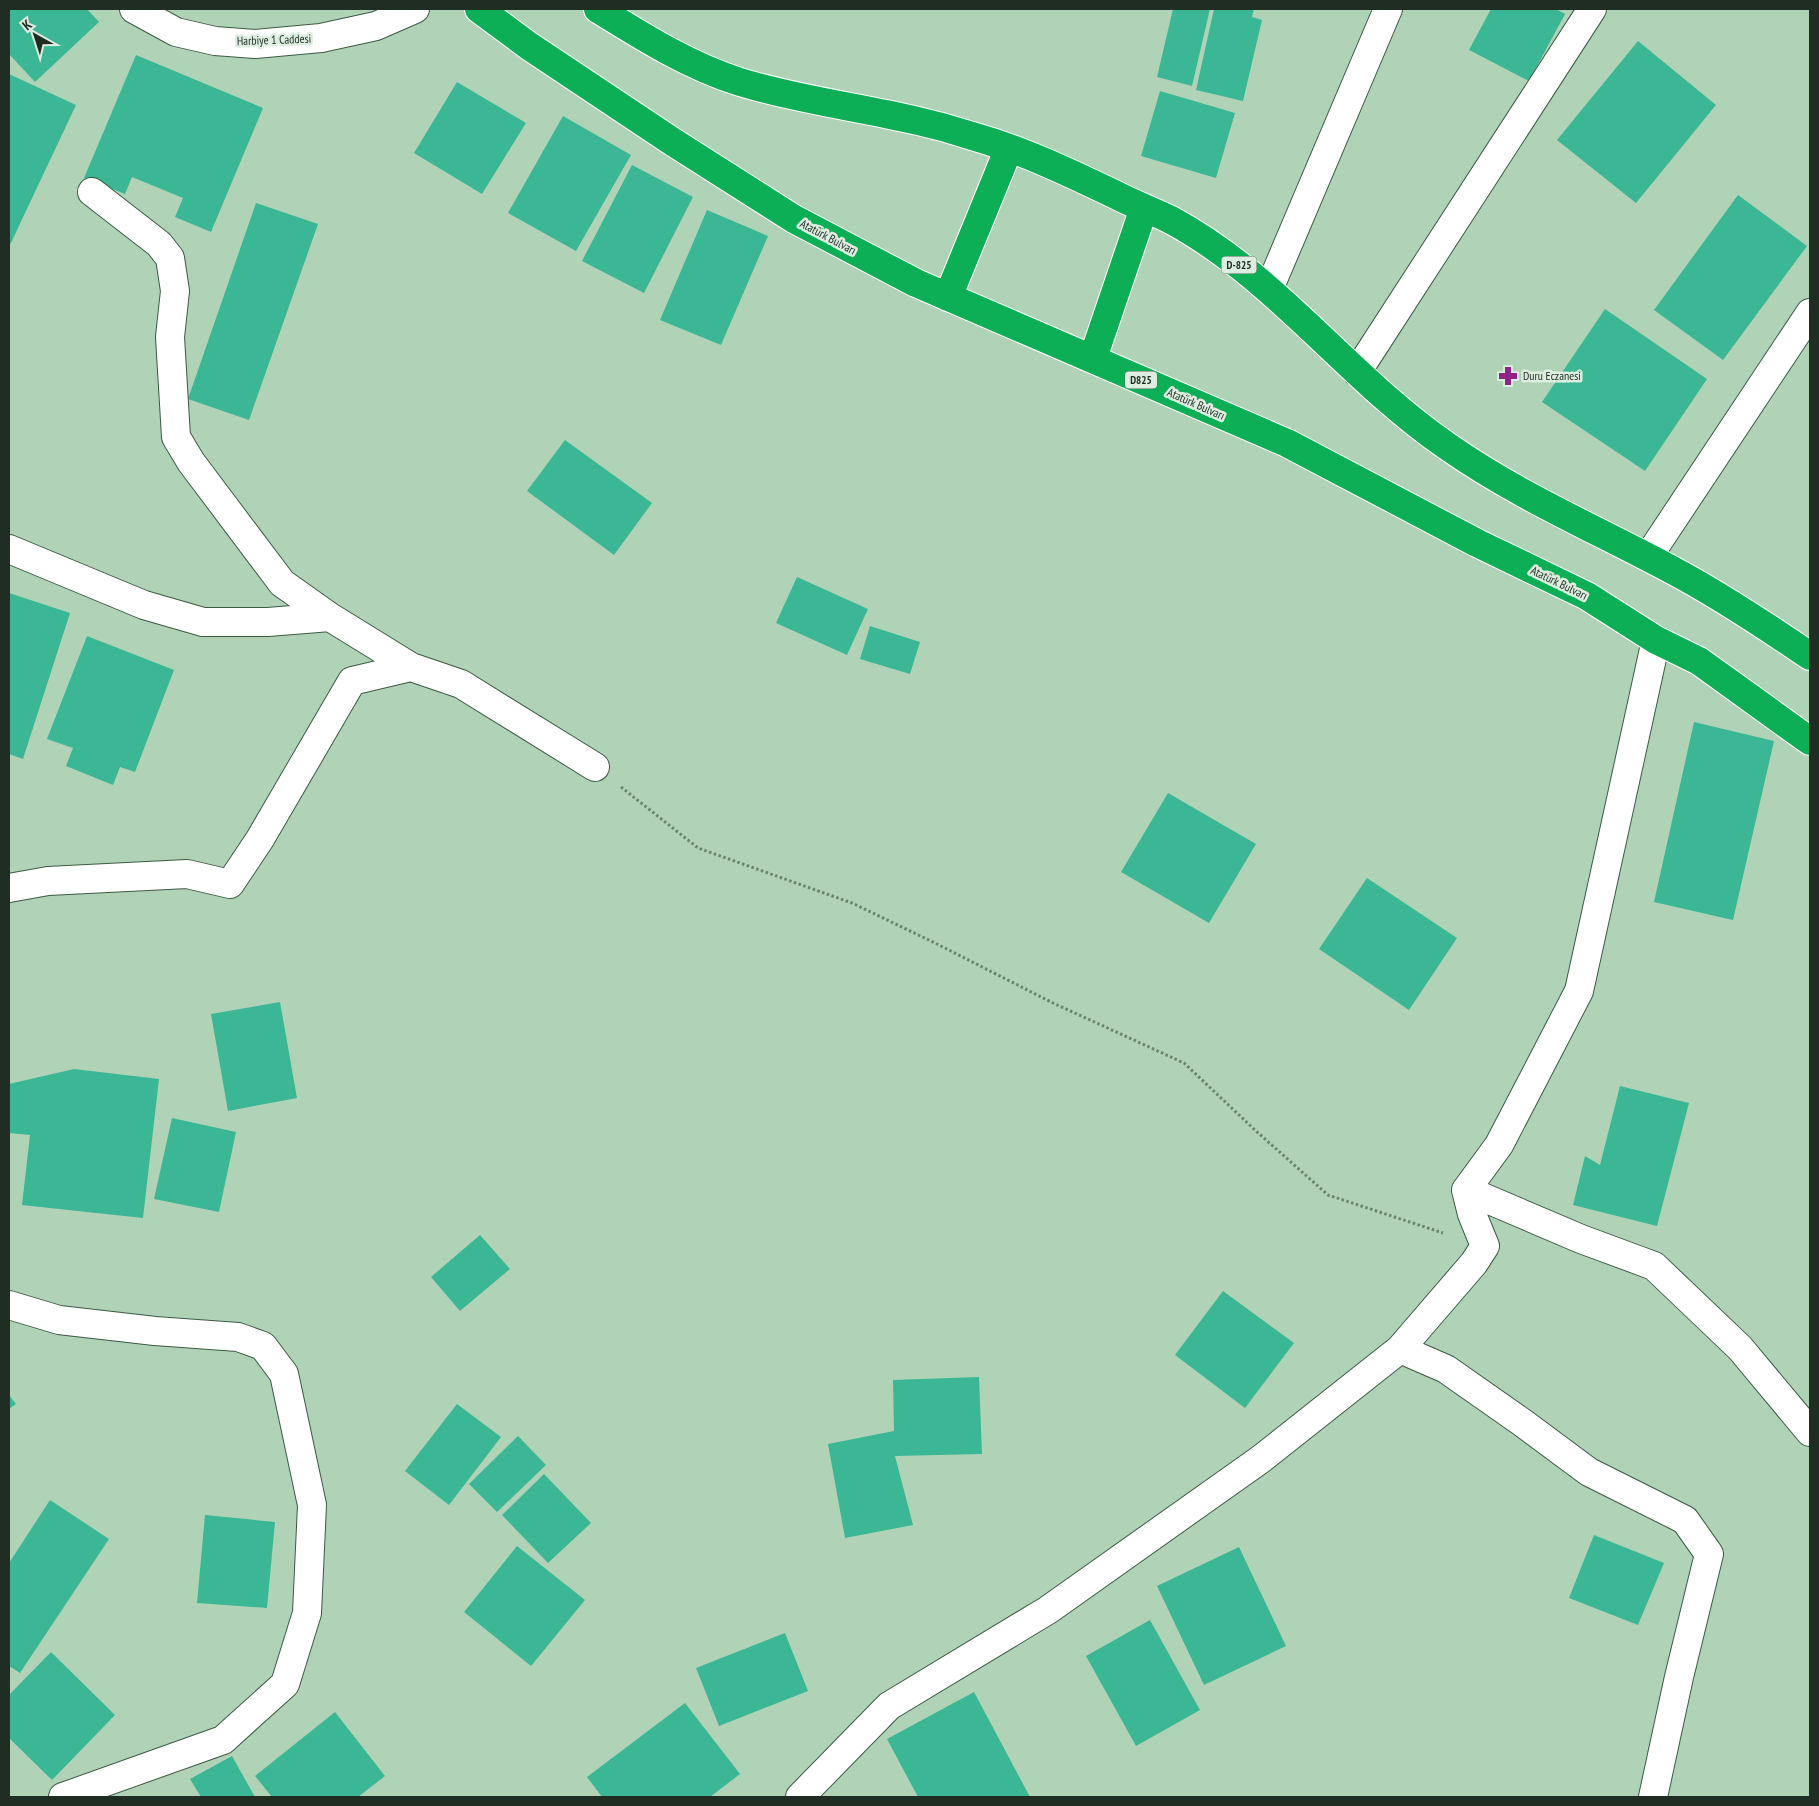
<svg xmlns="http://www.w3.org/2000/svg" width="1819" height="1806" font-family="'PT Sans Narrow',sans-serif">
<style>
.building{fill:#3bb795}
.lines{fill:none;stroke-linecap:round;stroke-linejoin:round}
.street-casing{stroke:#3c5b43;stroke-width:30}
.secondary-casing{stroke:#3c5b43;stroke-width:30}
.highway-casing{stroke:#fff;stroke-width:30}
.path{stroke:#6b8470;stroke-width:3;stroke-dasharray:2.5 2.5;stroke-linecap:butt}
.street{stroke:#fff;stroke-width:28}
.secondary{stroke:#fff;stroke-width:28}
.highway{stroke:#0daf56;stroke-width:28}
.labels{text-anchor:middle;stroke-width:5;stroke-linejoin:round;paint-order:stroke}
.shield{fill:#ddeee0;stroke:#58675b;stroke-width:1}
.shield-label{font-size:11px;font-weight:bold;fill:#1f2d22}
.street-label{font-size:12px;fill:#1f2d22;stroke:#ddeee0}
.poi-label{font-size:12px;fill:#1f2d22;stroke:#ddeee0;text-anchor:start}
</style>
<rect width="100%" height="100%" fill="#b0d3b7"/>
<path class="building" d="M9 9H87L99 22 35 82 9 54Z
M1173 9H1210L1192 86 1157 77Z
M1214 9H1254L1252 17 1262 20 1243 101 1196 90Z
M1491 9H1556L1565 14 1529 81 1469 50Z
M1638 41 1716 105 1636 203 1557 140Z
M136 55 263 108 211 232 175 217 183 198 132 177 125 194 84 178Z
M9 74 76 105 9 247Z
M457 82 526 123 482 194 414 153Z
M1160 91 1235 113 1216 178 1141 156Z
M563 116 631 155 576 251 508 213Z
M632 165 693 197 644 293 582 261Z
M1738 195 1807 246 1723 360 1654 310Z
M256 203 318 224 249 420 188 399Z
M707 210 768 236 721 345 660 320Z
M1605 309 1707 379 1645 471 1542 402Z
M565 440 652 503 614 555 527 491Z
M797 577 868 609 847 655 776 623Z
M9 593 70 613 23 759 9 754Z
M870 626 920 642 910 674 860 659Z
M87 636 174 670 135 772 120 767 113 785 66 766 73 748 47 739Z
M1694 722 1774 741 1733 920 1654 902Z
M1168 793 1256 844 1209 923 1121 872Z
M1367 878 1457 938 1409 1010 1319 949Z
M280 1002 297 1098 228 1111 211 1014Z
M74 1069 159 1079 143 1218 22 1205 30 1135 9 1133V1084Z
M1620 1086 1689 1103 1657 1226 1573 1205 1585 1156 1600 1165Z
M172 1118 236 1132 219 1212 154 1199Z
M480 1235 510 1269 460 1311 431 1277Z
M1223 1291 1294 1343 1245 1408 1175 1355Z
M979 1377 982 1454 895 1456 913 1525 845 1538 828 1444 894 1431 893 1380Z
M9 1395 16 1404 9 1409Z
M457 1404 501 1437 449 1505 405 1471Z
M518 1436 546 1465 497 1512 469 1484Z
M544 1474 591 1523 548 1563 502 1515Z
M50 1500 109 1539 20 1673 9 1666V1563Z
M205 1515 275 1522 267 1608 197 1603Z
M1594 1535 1664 1563 1638 1625 1569 1598Z
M517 1546 585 1600 531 1666 464 1612Z
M1239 1547 1286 1646 1204 1685 1157 1586Z
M1150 1620 1200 1710 1136 1746 1086 1656Z
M785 1633 808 1691 719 1726 696 1668Z
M51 1652 115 1715 52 1780 9 1738V1695Z
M974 1692 1030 1797H918L887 1739Z
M685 1703 740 1774 710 1797H602L587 1777Z
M335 1712 385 1776 358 1797H272L255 1776Z
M232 1756 255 1797H201L190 1779Z"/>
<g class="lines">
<g class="street-casing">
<path id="street" d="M92 192 159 244 170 258 175 291 170 337 176 437 191 462 282 583 330 617 411 667
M1269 289 1388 9
M1357 372 1592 9
M9 549 144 605 203 622H268L330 617
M1648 557 1810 313
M9 888 48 881 187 874 230 884 260 839 352 681 411 667 461 684 595 767
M1466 1190 1581 1239 1654 1266 1740 1348 1810 1432
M9 1305 59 1320 155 1331 238 1337 263 1346 284 1374 312 1505 307 1613 285 1684 223 1740 63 1797
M1400 1349 1446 1369 1523 1423 1589 1472 1685 1520 1709 1554 1679 1677 1653 1797
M800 1797 889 1706 1048 1610 1261 1459 1400 1349 1474 1263 1485 1246 1472 1214 1466 1190 1499 1145 1579 991 1656 640"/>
</g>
<g class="secondary-casing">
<path id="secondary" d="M134 9 176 32 215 41 255 44 321 38 376 26 415 9"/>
</g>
<g class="highway-casing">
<path id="highway" d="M479 9 529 46 673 142 794 219 916 283 1287 443 1477 543 1587 596 1656 640 1699 661 1810 741
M598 9C643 37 689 66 740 82 799 100 859 107 918 121 936 125 954 130 972 136 1022 150 1068 172 1114 194 1133 204 1153 211 1171 220 1277 277 1349 379 1447 446 1518 496 1598 530 1674 571 1721 596 1766 626 1810 656
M948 297 1009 148
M1093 358 1144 208"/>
</g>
<path class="path" d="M621 787 698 848 852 903 937 944 1053 1003 1184 1063 1256 1131 1328 1195 1443 1233"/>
<use href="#street" class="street"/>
<use href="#secondary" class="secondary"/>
<use href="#highway" class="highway"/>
</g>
<defs>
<g id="pharmacy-bare" transform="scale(1.5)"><path d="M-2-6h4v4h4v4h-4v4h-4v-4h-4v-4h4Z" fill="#8f2488" stroke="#ddeee0" stroke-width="2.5" paint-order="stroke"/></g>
</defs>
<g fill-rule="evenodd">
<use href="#pharmacy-bare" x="1508" y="376"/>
</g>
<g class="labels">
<g class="shield">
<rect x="1221.5" y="256.5" width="35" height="17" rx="4"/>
<rect x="1125" y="371.5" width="32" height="17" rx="4"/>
</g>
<g class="shield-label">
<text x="1239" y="269">D-825</text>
<text x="1141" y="384">D825</text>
</g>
<g class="street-label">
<text transform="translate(274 40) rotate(-2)" y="4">Harbiye 1 Caddesi</text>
<text transform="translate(828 237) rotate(28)" y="4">Atatürk Bulvarı</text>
<text transform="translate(1196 404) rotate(24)" y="4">Atatürk Bulvarı</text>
<text transform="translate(1559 583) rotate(26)" y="4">Atatürk Bulvarı</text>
</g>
<g class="poi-label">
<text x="1523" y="380">Duru Eczanesi</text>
</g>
</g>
<rect width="1819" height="1806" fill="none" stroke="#1f2d22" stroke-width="20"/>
<g transform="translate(35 35) rotate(321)" stroke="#ddeee0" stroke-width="4" paint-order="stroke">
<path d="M0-4L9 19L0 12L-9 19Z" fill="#1f2d22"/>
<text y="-8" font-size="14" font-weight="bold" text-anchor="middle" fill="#1f2d22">K</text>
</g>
</svg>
